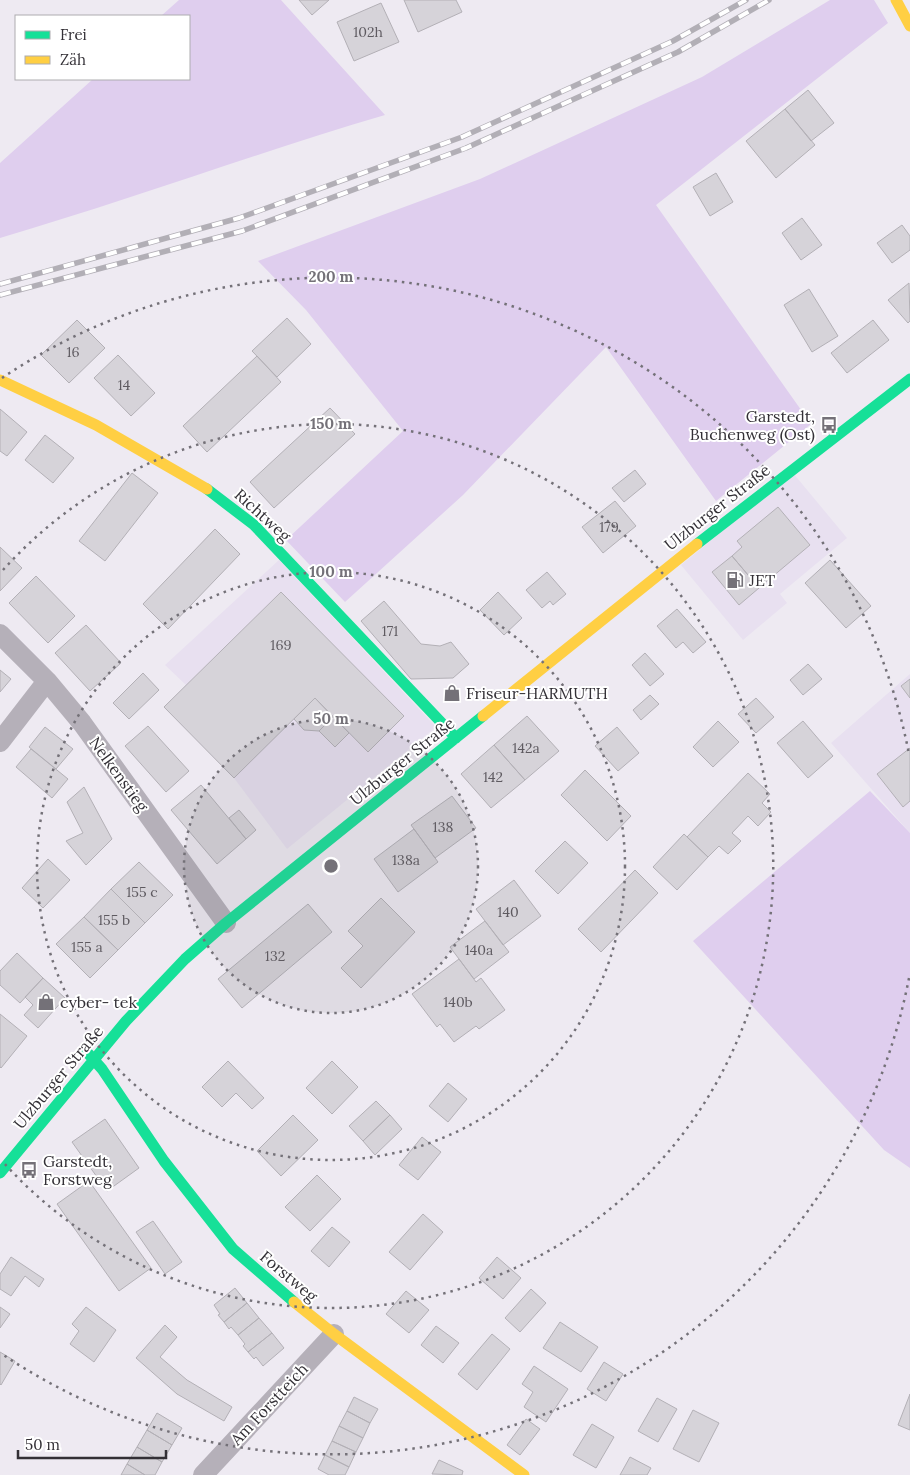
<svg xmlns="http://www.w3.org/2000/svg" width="910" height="1475" font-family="Lora,serif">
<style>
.built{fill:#e8e0f0}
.green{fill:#dfceee}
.building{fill:#d6d3d9;stroke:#b3b0b6}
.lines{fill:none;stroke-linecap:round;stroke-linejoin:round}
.street{stroke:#b5b0b9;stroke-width:20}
.fast{stroke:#16e098;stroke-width:11}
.slow{stroke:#ffcf43;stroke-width:11}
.rail-casing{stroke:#b2afb6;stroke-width:5.5}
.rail{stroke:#fff;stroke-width:4;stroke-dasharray:11;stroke-linecap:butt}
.ring{fill:none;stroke:#747178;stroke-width:2.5;stroke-dasharray:2.5 5}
.labels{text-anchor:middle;stroke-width:4;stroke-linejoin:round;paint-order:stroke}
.number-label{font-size:14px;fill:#5e5a60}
.poi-label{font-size:16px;fill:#333036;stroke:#fff;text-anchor:start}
.street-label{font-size:16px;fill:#333036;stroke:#fff}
.centre{fill:#747178;stroke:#fff;stroke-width:2.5}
.ring-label{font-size:15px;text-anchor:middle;font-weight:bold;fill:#747178;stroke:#fff;stroke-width:4;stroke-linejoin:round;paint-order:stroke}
</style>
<rect width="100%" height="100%" fill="#eeeaf2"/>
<path class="built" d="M793 473 847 538 780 594 787 603 743 640 681 565Z
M279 560 436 727 287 849 234 778 164 707 186 685 165 665Z
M910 674V833L831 743Z"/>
<path class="green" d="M179 0H281L385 115C256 153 129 200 0 238V163L93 79H189V16H161Z
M830 0H874L888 23 656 205 811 424 716 501 606 347 463 495 345 602 286 540 403 431 306 310 258 261 480 179 702 77Z
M870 791 910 833V1168L884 1150 693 941Z"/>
<path class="building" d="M299 0H329L312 15Z
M404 0H456L462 12 418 32Z
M381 3 399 42 354 61 337 22Z
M808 90 834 123 811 141 785 109Z
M785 109 815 145 776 178 746 141Z
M716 173 733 202 710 216 693 187Z
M802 218 822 245 801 260 782 233Z
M902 225 910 236V250L892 263 877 243Z
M909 283 910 321 908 323 888 300Z
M809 289 838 336 812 352 784 305Z
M287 318 311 344 277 377 252 351Z
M77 320 105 348 69 383 41 355Z
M873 320 889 340 847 373 831 353Z
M118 355 155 393 131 416 94 378Z
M257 356 281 382 207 452 183 426Z
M330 408 355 434 274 508 250 482Z
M0 409 27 432 7 456 0 451Z
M45 435 74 458 53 483 25 460Z
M635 470 646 484 624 502 612 488Z
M132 473 158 493 105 561 79 541Z
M615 501 636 526 603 553 582 527Z
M778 507 810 545 759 588 732 556 742 547 737 541Z
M215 529 240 554 168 629 143 604Z
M0 547 22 568 0 591Z
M732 556 759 588 739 605 712 572Z
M830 560 871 606 846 628 805 583Z
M547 572 566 594 553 605 550 601 542 608 526 590Z
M36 576 75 616 48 643 9 603Z
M281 592 404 716 368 752 315 698 234 778 164 707Z
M498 592 522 618 504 635 480 610Z
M384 601 421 644 440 646 451 642 469 664 453 678 411 679 361 621Z
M677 609 706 642 693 653 683 642 676 648 657 626Z
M86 625 121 663 90 691 55 653Z
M645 653 664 674 650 686 632 665Z
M808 664 822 679 803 695 790 680Z
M0 670 11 679 0 692Z
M143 673 159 690 129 719 113 703Z
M910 679V698L901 686Z
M650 695 659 704 641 720 633 710Z
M315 698 333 717 319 731 304 730 294 719Z
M756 698 774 717 756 733 738 714Z
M527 716 559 751 525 780 494 745Z
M333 717 349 733 335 747 319 731Z
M718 721 739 742 713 767 693 747Z
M803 721 833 756 808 778 777 743Z
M148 726 189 771 166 792 125 746Z
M45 727 73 749 56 769 29 747Z
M617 727 639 753 618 771 595 746Z
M494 745 525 780 491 808 461 774Z
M910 748V801L903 807 877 774Z
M31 749 68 779 52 798 16 767Z
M585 770 631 816 607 841 561 795Z
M748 773 770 794 762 803 771 812 758 826 748 816 732 833 741 841 728 854 719 846 708 857 687 837Z
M201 785 246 839 217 864 171 810Z
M84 787 112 839 86 865 66 841 83 833 67 802Z
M452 796 476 828 435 858 411 825Z
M239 810 256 830 246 839 229 818Z
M414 829 438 862 398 892 374 859Z
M684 834 708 857 677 890 653 867Z
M565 841 588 863 558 894 535 871Z
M48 859 70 880 43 908 22 888Z
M139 862 173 895 145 923 111 889Z
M635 870 658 893 601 952 578 929Z
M514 880 541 916 503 945 476 909Z
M111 889 145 923 118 950 84 917Z
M381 898 415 932 361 988 341 968 363 946 348 931Z
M308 904 332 932 242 1008 218 979Z
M84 917 118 950 90 978 56 944Z
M485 921 509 952 474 979 450 947Z
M17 953 43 978 20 1003 0 985V971Z
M459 959 476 982 481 978 505 1010 479 1029 476 1026 454 1042 440 1024 437 1027 412 994Z
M43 978 65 998 38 1028 24 1015 33 1005 25 997Z
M0 1014 27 1036 1 1068 0 1067Z
M228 1061 264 1098 252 1109 236 1093 222 1107 202 1087Z
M332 1061 358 1087 332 1114 306 1088Z
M448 1083 467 1099 448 1122 429 1106Z
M376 1101 390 1115 363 1141 349 1126Z
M293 1115 318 1140 281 1176 257 1151Z
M390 1115 402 1129 375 1155 363 1141Z
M105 1119 139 1168 107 1191 72 1142Z
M422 1137 441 1152 418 1180 399 1165Z
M317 1175 341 1199 310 1231 285 1207Z
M89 1181 151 1268 119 1291 57 1204Z
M423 1214 443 1232 410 1270 389 1252Z
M153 1221 182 1262 165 1274 136 1232Z
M332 1227 350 1242 329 1267 311 1251Z
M11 1257 44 1279 39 1287 25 1276 11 1296 0 1289V1274Z
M497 1257 521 1278 503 1299 479 1278Z
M235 1288 247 1303 224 1322 218 1315 220 1314 214 1305Z
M531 1289 546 1303 520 1332 505 1318Z
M406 1291 429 1310 409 1333 386 1314Z
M247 1303 259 1318 238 1335 231 1327 229 1329 224 1322Z
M0 1307 10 1314 0 1328Z
M86 1307 116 1330 94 1362 70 1344 79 1331 72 1324Z
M259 1318 272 1333 248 1352 243 1346 245 1344 238 1335Z
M560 1322 598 1347 581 1372 543 1348Z
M165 1325 177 1337 160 1357 187 1380 232 1407 224 1421 177 1394 136 1358Z
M436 1326 459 1343 443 1363 421 1345Z
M272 1333 284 1348 263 1366 256 1357 254 1359 248 1352Z
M492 1334 510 1349 477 1390 458 1374Z
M0 1352 15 1361 1 1385 0 1384Z
M604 1362 623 1374 606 1401 587 1389Z
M534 1366 568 1389 546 1422 524 1407 533 1392 522 1384Z
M910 1394V1430L898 1425Z
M354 1397 378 1409 370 1423 347 1411Z
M657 1398 677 1409 658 1442 638 1431Z
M693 1410 719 1423 699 1462 673 1449Z
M347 1411 370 1423 363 1438 339 1426Z
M157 1413 182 1428 172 1445 147 1430Z
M526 1419 540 1429 520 1455 507 1445Z
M592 1424 614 1437 596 1468 573 1455Z
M339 1426 363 1438 356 1452 332 1441Z
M147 1430 172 1445 162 1462 137 1447Z
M332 1441 356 1452 349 1467 325 1455Z
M137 1447 162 1462 155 1475H145L127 1464Z
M325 1455 349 1467 345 1475H329L318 1469Z
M630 1457 651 1468 647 1475H620Z
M439 1460 463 1471 462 1475 432 1474Z
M127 1464 145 1475H121Z"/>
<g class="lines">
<path class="street" d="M0 634 47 681 82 723 226 923
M0 742 47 681
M203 1475 334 1334"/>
<path class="fast" d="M207 489 254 525 456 738
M697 544 910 379
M85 1050 102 1069 164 1161 233 1249 294 1302
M0 1173 126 1021 185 959 226 923 483 716"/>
<path class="slow" d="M896 0 910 26
M0 380 96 425 207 489
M483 716 697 544
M294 1302 334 1334 524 1475"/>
<g class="rail-casing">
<path id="rail" d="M0 284 239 218 462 137 673 41 746 0
M0 295 242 231 466 148 678 52 769 0"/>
</g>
<use href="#rail" class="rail"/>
</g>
<circle cx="331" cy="866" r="147" fill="#747178" fill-opacity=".12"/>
<g class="ring">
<circle cx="331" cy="866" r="147"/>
<circle cx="331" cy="866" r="294"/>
<path d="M3 570A442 442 0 1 1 3 1162"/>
<path d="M909 978A589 589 0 0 1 2 1354M2 378A589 589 0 0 1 909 754"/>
</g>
<defs>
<g id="bus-bare" transform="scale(1.35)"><path d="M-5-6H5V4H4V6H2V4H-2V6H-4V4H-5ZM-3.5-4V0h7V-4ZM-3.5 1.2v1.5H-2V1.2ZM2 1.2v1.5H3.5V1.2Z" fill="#747178" stroke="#fff" stroke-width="2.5" paint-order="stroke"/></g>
<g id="fuel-bare" transform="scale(1.35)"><path d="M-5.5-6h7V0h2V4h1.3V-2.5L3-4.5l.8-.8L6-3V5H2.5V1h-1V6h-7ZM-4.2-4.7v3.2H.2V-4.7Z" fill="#747178" stroke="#fff" stroke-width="2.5" paint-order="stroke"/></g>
<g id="shop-bare" transform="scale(1.35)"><path d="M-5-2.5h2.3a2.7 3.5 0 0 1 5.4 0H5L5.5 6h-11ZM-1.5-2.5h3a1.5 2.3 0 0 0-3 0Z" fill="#747178" stroke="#fff" stroke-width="2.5" paint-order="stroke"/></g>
</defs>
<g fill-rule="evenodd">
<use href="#bus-bare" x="829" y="425"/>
<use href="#fuel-bare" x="735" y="580"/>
<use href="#shop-bare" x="452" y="693"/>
<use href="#shop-bare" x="46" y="1002"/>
<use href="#bus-bare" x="29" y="1170"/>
</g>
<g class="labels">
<g class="number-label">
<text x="368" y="37">102h</text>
<text x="73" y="357">16</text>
<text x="124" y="390">14</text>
<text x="609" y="532">179</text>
<text x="390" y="636">171</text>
<text x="281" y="650">169</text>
<text x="526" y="753">142a</text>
<text x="493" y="782">142</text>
<text x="443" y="832">138</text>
<text x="406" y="865">138a</text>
<text x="142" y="897">155 c</text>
<text x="508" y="917">140</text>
<text x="114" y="925">155 b</text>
<text x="87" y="952">155 a</text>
<text x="479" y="955">140a</text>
<text x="275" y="961">132</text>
<text x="458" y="1007">140b</text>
</g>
<g class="poi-label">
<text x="815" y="422" text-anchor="end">Garstedt,<tspan x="815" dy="18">Buchenweg (Ost)</tspan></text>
<text x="749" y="586">JET</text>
<text x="466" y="699">Friseur-HARMUTH</text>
<text x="60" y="1008">cyber- tek</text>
<text x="43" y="1167">Garstedt,<tspan x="43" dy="18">Forstweg</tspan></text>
</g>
<g class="street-label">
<text transform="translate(717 507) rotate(-38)" y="6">Ulzburger Straße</text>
<text transform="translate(263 515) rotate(42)" y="6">Richtweg</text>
<text transform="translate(402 761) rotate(-39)" y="6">Ulzburger Straße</text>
<text transform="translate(119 774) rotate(54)" y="6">Nelkenstieg</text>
<text transform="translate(58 1077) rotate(-50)" y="6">Ulzburger Straße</text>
<text transform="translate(289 1276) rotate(40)" y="6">Forstweg</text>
<text transform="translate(269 1404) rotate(-47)" y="6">Am Forstteich</text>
</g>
</g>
<circle cx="331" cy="866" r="8" class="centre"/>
<g class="ring-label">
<text x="331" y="282">200 m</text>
<text x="331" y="429">150 m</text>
<text x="331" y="577">100 m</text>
<text x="331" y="724">50 m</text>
</g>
<rect x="15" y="15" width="175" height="65" fill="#ffffff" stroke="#adacaf"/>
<rect x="25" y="31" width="25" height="8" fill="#16e098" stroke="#adacaf"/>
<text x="60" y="40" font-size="15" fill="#333036">Frei</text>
<rect x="25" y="56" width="25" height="8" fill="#ffcf43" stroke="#adacaf"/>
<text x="60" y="65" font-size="15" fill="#333036">Zäh</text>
<path d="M18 1450v8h148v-8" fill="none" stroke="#333036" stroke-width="2.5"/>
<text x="25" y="1450" font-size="15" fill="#333036" stroke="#ffffff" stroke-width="4" paint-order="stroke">50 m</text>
</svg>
